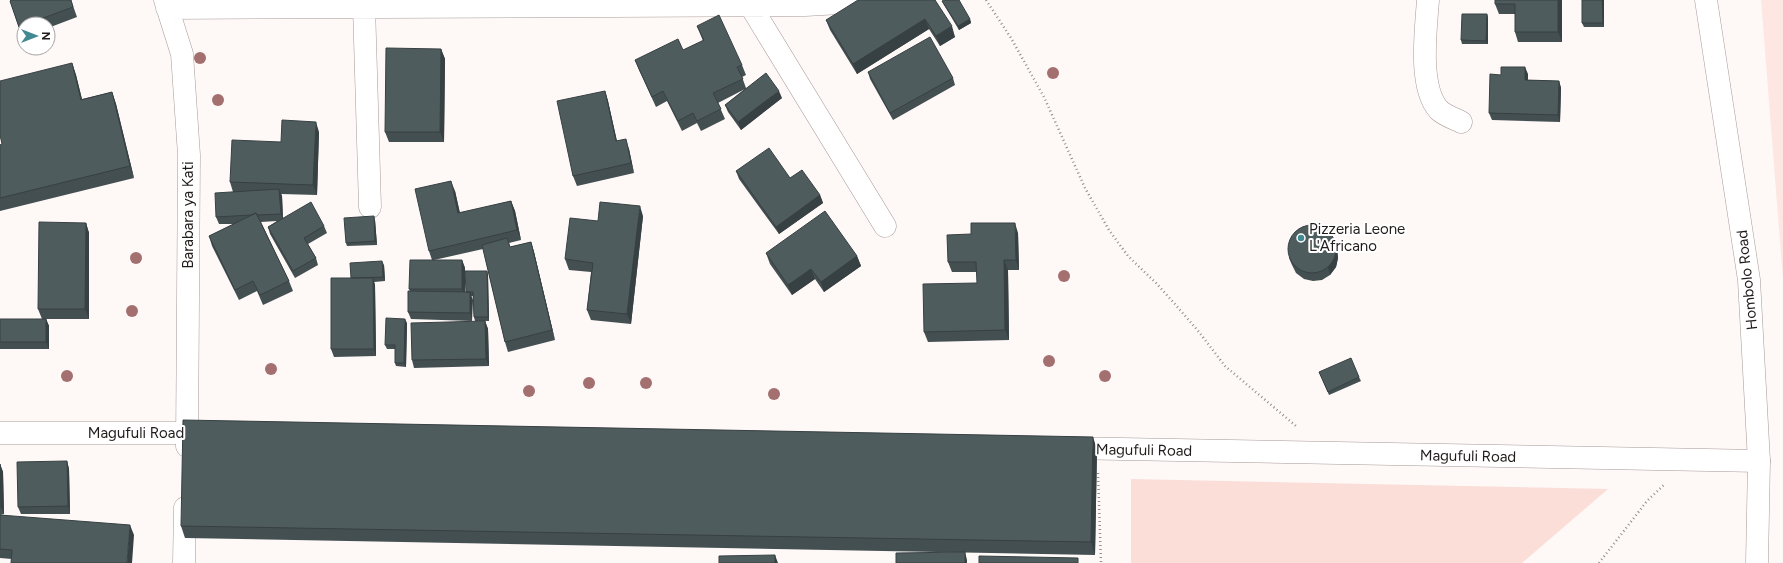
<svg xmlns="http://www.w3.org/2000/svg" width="1783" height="563" font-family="Figtree,sans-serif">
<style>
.built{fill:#fee7e2}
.green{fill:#fbded8}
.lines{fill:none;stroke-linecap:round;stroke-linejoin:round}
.street-casing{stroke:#a79a98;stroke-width:23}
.secondary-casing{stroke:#a79a98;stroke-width:23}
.path{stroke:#938d8c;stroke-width:2.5;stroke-dasharray:1 3;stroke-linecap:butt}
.street{stroke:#fff;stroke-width:22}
.secondary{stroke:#fff;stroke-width:22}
.tree{fill:#a3706f}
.wall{fill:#444f51}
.shaded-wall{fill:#374042}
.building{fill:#4f5c5e;stroke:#374042}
.poi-dot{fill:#428992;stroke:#fff;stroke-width:1.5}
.labels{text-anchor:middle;stroke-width:4;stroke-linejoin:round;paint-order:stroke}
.street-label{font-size:15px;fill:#211c1b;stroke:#fff}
.poi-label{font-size:15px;fill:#211c1b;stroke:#fff;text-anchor:start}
</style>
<rect width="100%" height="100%" fill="#fef8f7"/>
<path class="built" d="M1761 0H1783V280Z"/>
<path class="green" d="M1131 479 1608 489 1522 563H1131Z"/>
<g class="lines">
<g class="street-casing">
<path id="street" d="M165 0 182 54 189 155 187 446
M1428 0C1426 29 1418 87 1439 110 1444 115 1455 119 1461 122
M750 5 885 226
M364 6 370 207
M167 8 805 5 840 3 847 0
M0 433H213
M1067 448 1759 461
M184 563 185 508"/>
</g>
<g class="secondary-casing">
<path id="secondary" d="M1706 0 1749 280 1759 461 1757 563"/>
</g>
<path class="path" d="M986 0 1011 38 1044 97 1085 188 1109 230 1128 256 1156 283 1174 303 1199 332 1225 366 1296 426
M1098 473 1101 563
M1599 563 1647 501 1664 485"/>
<use href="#street" class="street"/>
<use href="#secondary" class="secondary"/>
</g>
<g class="tree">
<circle cx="200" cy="58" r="6"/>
<circle cx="1053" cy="73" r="6"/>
<circle cx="218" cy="100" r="6"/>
<circle cx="136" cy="258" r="6"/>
<circle cx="1064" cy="276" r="6"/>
<circle cx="132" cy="311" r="6"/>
<circle cx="1049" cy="361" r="6"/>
<circle cx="271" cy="369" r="6"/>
<circle cx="67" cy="376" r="6"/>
<circle cx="1105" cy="376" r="6"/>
<circle cx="589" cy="383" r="6"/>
<circle cx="646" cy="383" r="6"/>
<circle cx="529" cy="391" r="6"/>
<circle cx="774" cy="394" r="6"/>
</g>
<path class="wall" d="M71 0 77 17 48 28V24H24V36L22 37 10 1Z
M935 0 955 37 940 46 929 29 857 74 830 30 826 20Z
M1495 0H1562V42H1518L1515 32V14H1499L1495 4Z
M1582 0H1604V27H1584L1582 23Z
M942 1 970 19 971 23 959 30 944 5Z
M1487 14 1488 18V44H1462L1461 40Z
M697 26 742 65 746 75 742 77 746 88 782 98 741 130 728 112 725 105 745 89 718 103 725 119 701 131 697 123 682 131 667 101 656 107 639 70 635 60 683 50 703 41Z
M441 49 445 59 444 142H389L385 132Z
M72 63 76 75 82 99 112 92 116 104 134 178 0 211V145L2 144Z
M868 72 953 78 955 85 893 120 870 79Z
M1528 74V80L1559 81 1561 88 1560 122 1492 120 1489 113 1501 75Z
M605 91 608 101 617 141 629 149 634 173 577 186 573 176Z
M319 132 317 195 281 194 282 196 283 218 324 226 327 233 308 244 316 258 318 265 295 278 270 234 268 227 277 221 261 222 289 281 293 291 263 305 257 291 239 300 212 246 209 236 235 224H219L216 217 233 192 230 182 281 142Z
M736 171 790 178 820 195 823 203 779 234 739 179Z
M455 191 460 213 511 201 515 211 521 240 509 243 510 247 531 242 534 252 555 340 508 352 505 342 483 249 434 260H462L465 268V292H466L487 271 488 275 489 321H475L474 317 473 296H471L472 321 411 319 408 312 410 291 409 289 432 260 429 251Z
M643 216 631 324 591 320 587 310 591 272 569 270 565 259Z
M375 220 377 245 347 246 346 243Z
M86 223 89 233V319H42L38 309Z
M1018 233 1019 270H1008L1009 340 928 342 924 332 977 283V272H952L948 262 971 234Z
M1334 241 1337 249 1338 258 1336 267 1330 275 1322 280 1313 281 1304 279 1296 273 1292 265 1289 258Z
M766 253 857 256 861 266 824 292 815 279 792 295 770 264Z
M384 265 385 281 374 282 375 285 376 356 334 357 331 349 351 278Z
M0 319H46L49 326V349H0Z
M485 321 488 329 489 366 414 368 412 360Z
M407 323 406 367 396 366 395 363V349H387L385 345Z
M1319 372 1359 377 1361 381 1329 395Z
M1097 449 1095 555 185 538 181 526Z
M67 461 69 469 70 514H21L18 507Z
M0 464 3 472 4 514 0 515Z
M0 515 134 535 12 559 0 558Z"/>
<path class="shaded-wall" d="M1558 0H1562V42L1558 32Z
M1602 0H1604V27L1603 23Z
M1487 14 1488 18V44L1486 41Z
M925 19 929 29 857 74 853 64Z
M970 19 971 23 959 30 958 26Z
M952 26 955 37 940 46 936 36Z
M441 49 445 59 444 142 440 132Z
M72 63 76 75 85 112 81 100Z
M1525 67 1528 74V87L1525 80Z
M1559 81 1561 88 1560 122 1558 115Z
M605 91 608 101 619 151 616 141Z
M779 91 782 98 741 130 738 122Z
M112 92 116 104 134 178 130 166Z
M316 122 319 132 317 195 313 185Z
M626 139 629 149 634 173 631 163Z
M451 181 455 191 462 223 458 213Z
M279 189 282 196 283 221 281 214Z
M820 195 823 203 779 234 776 227Z
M511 201 515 211 521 240 517 230Z
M640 206 643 216 631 324 627 314Z
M374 216 375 220 377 245 375 241Z
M86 223 89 233V319L85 309Z
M1015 223 1018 233 1019 270 1016 260Z
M1334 241 1337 249 1338 258 1336 267 1330 275 1328 267Z
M531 242 534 252 555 340 552 330Z
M857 256 861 266 824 292 821 282Z
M462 260 465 268V296L462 289Z
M1004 260 1008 270 1009 340 1005 330Z
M382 261 384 265 385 281 383 277Z
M811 269 815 279 792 295 788 285Z
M487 271 488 275 489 321 488 317Z
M373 278 375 285 376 356 374 349Z
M470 292 473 300 472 321 470 313Z
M46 319 49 326V349L46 342Z
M405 319 407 323 406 367 404 363Z
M485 321 488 329 489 366 486 359Z
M1093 437 1097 449 1095 555 1091 542Z
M67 461 69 469 70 514 68 506Z
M0 464 3 472 4 514 1 507Z
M130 525 134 535 132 563H127Z
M965 552 967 560V563H965Z
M775 555 778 563H775Z"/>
<path class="building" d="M11 0H71L73 7 27 24H24V25L19 27 10 1Z
M858 0H935L952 26 936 36 925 19 853 64 826 20Z
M944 0H959L970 19 958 26 942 1Z
M1495 0H1558V32H1515V4H1495Z
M1582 0H1602L1603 23H1582Z
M1462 14H1487L1486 41 1461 40Z
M719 15 742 65 737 67 743 79 713 93 721 109 697 121 693 113 678 121 663 91 652 97 635 60 678 39 683 50 704 40 697 26Z
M930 37 953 78 890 113 868 72Z
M386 48 441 49 440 132H385Z
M72 63 81 100 112 92 130 166 0 198V145L2 144 0 135V81Z
M1501 67H1525V80L1559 81 1558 115 1489 113 1490 74 1501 75Z
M766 73 779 91 738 122 725 105Z
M605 91 616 141 626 139 631 163 573 176 557 101Z
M282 120 316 122 313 185 230 182 232 140 281 142Z
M769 148 790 178 802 170 820 195 776 227 736 171Z
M451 181 458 213 511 201 517 230 429 251 415 189Z
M279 189 281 214 257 215 256 213 251 215 216 217 215 193Z
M311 202 324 226 304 238 316 258 293 271 268 227Z
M600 202 640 206 627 314 587 310 593 263 565 259 570 218 598 221Z
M825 211 857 256 821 282 811 269 788 285 766 253Z
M256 213 289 281 260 295 253 281 235 290 209 236Z
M374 216 375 241 346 243 344 218Z
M39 222 86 223 85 309H38Z
M971 223H1015L1016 260H1004L1005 330 924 332 923 284 977 283 976 262H948L947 235 971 234Z
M1288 249a24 24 0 1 1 48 0a24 24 0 1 1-48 0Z
M507 238 510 247 531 242 552 330 505 342 482 245Z
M410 260H462V289H409Z
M382 261 383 277 351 278 350 263Z
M465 271H487L488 317H474L473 292H466Z
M331 278H373L374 349H331Z
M408 291 470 292V313L408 312Z
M386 318 405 319 404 363H395V345H385Z
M0 319H46V342H0Z
M485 321 486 359 412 360 411 323Z
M1351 358 1359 377 1328 392 1319 372Z
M183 420 1093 437 1091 542 181 526Z
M67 461 68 506 18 507 17 462Z
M0 464 1 507H0Z
M0 515 130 525 127 563H11L12 550 0 549Z
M965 552V563H896V553Z
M775 555V563H719V556Z
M979 556 1078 558V563H979Z"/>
<circle class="poi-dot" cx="1301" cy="238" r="4"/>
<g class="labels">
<g class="street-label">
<text transform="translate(188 215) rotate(-90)" y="5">Barabara ya Kati</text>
<text transform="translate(1747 280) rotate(-96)" y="5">Hombolo Road</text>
<text x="136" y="438">Magufuli Road</text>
<text transform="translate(1144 450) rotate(1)" y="5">Magufuli Road</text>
<text transform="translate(1468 456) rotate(1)" y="5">Magufuli Road</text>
</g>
<g class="poi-label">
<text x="1309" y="234">Pizzeria Leone<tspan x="1309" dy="17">L'Africano</tspan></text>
</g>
</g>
<g transform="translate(36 36) rotate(90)"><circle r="19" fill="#ffffff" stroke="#a6a4a4"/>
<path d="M0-3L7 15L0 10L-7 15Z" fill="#428992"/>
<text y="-6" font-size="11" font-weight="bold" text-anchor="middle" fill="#211c1b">N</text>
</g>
</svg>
